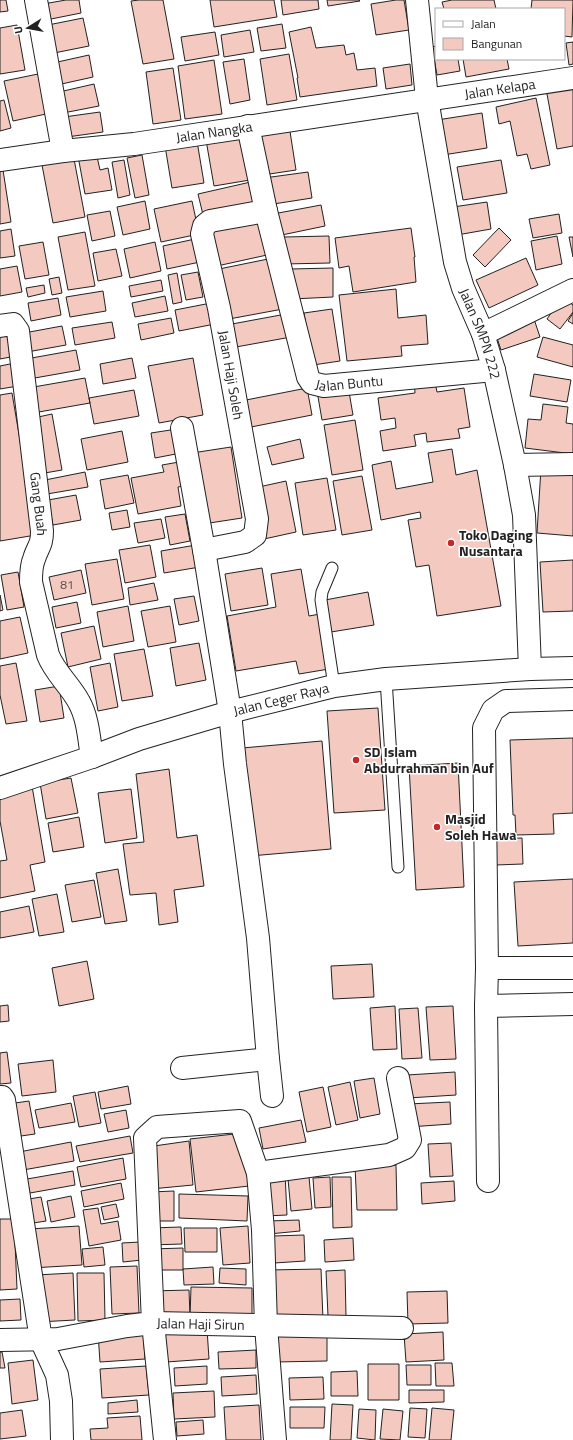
<svg xmlns="http://www.w3.org/2000/svg" width="573" height="1440" font-family="'Titillium Web',sans-serif">
<style>
.building{fill:#f3c9c0;stroke:#222}
.lines{fill:none;stroke-linecap:round;stroke-linejoin:round}
.lane-casing{stroke:#222;stroke-width:13}
.street-casing{stroke:#222;stroke-width:24}
.secondary-casing{stroke:#222;stroke-width:24}
.lane{stroke:#fff;stroke-width:11}
.street{stroke:#fff;stroke-width:22}
.secondary{stroke:#fff;stroke-width:22}
.poi-dot{fill:#c62828;stroke:#fff;stroke-width:1.5}
.labels{text-anchor:middle;stroke-width:3;stroke-linejoin:round;paint-order:stroke}
.number-label{font-size:12px;fill:#564c4a}
.street-label{font-size:14px;fill:#222;stroke:#fff}
.poi-label{font-size:14px;font-weight:bold;fill:#222;stroke:#fff;text-anchor:start}
</style>
<rect width="100%" height="100%" fill="#fff"/>
<path class="building" d="M0 0H6L8 11 0 12Z
M66 0H79L81 13 46 20 43 4Z
M139 0H163L174 59 143 64 131 1Z
M210 0H274L277 17 214 27Z
M281 0H318L319 9 283 15Z
M327 0H359L360 1 328 6Z
M396 0H404L409 30 376 35 371 4Z
M452 0H494L496 9H444L442 2Z
M532 0H573L572 37 564 36V9H531Z
M83 18 89 46 49 54 43 26Z
M282 24 286 48 261 51 257 28Z
M17 25 25 70 0 74V28Z
M311 27 316 48 344 45 346 55 354 53 357 70 375 68 377 86 300 97 297 78H298L289 32Z
M250 30 254 52 224 57 221 35Z
M215 32 219 55 185 61 181 37Z
M573 42V64L569 65 566 43Z
M436 46V59H458L460 71 437 75 432 47Z
M289 54 297 100 267 105 260 59Z
M89 55 93 77 57 85 53 63Z
M244 59 250 100 230 104 223 62Z
M463 59H507L509 69 466 77Z
M214 60 222 114 185 119 178 66Z
M410 64 412 85 386 89 383 68Z
M173 68 181 120 153 124 146 72Z
M38 74 46 114 13 121 4 81Z
M573 78V146L557 149 545 83Z
M94 84 99 106 63 113 59 92Z
M536 98 550 165 531 169 527 154 517 156 510 121 499 124 496 107Z
M4 100 11 128 0 131V101Z
M100 112 103 132 67 137 64 117Z
M482 113 487 148 443 155 437 120Z
M289 125 296 170 263 175 256 130Z
M242 134 250 180 214 186 206 140Z
M197 141 204 183 172 188 165 146Z
M96 152 100 170 108 168 112 190 85 194 78 156Z
M142 155 149 195 135 198 127 158Z
M74 159 85 217 53 223 42 165Z
M124 160 130 195 118 198 112 162Z
M501 160 507 193 463 200 457 167Z
M3 170 11 222 0 224V171Z
M308 172 312 198 267 205 264 178Z
M255 181 260 206 204 219 198 194Z
M145 201 150 229 123 235 117 207Z
M192 201 199 234 161 242 154 209Z
M487 202 491 229 457 235 453 207Z
M321 205 325 226 277 236 273 214Z
M110 211 115 236 92 241 87 215Z
M559 214 562 233 533 238 529 219Z
M259 215 267 255 217 266 208 227Z
M411 228 415 257H414L416 282 353 292 349 266 339 268 335 238Z
M499 228 511 240 485 267 473 255Z
M11 229 15 256 0 258V231Z
M85 232 95 286 68 290 58 237Z
M329 236 330 263 284 264V237Z
M557 236 562 264 536 270 531 241Z
M569 237H573V257Z
M195 239 200 262 167 269 163 246Z
M43 242 49 275 25 279 19 246Z
M155 242 161 271 130 278 124 249Z
M116 249 122 276 98 281 93 253Z
M273 258 283 309 229 319 219 269Z
M526 258 538 285 489 308 476 280Z
M17 266 22 292 0 296V269Z
M333 268V297L292 299 291 269Z
M198 272 203 297 186 300 181 275Z
M177 273 182 302 173 304 168 275Z
M59 277 62 293 52 295 49 279Z
M161 280 163 291 131 297 129 286Z
M44 285 45 293 28 297 26 288Z
M396 289 398 318 426 315 428 344 401 346 402 356 347 361 339 295Z
M103 291 106 311 70 317 66 297Z
M165 296 168 311 135 317 132 303Z
M562 297 573 305V312L560 329 547 319Z
M58 298 61 315 31 321 28 303Z
M211 303 215 324 179 331 175 310Z
M332 309 340 361 313 365 304 313Z
M573 313V324L568 321Z
M286 314 291 337 236 347 232 324Z
M171 318 174 333 141 340 138 324Z
M534 319 540 337 501 350 495 332Z
M112 322 115 338 75 345 72 328Z
M62 326 66 345 27 352 24 333Z
M11 331 16 356 0 359V333Z
M543 337 573 345V367L537 357Z
M76 350 80 370 29 379 26 359Z
M132 358 136 378 103 384 100 364Z
M193 358 203 415 159 423 148 366Z
M15 363 18 386 0 389V366Z
M534 374 571 380 567 402 530 396Z
M434 377 437 392 464 388 470 427 458 429 460 438 427 442 426 433 414 435 416 446 383 451 380 431 396 428 395 418 381 420 378 398 415 393 414 380Z
M85 378 90 403 33 413 28 388Z
M348 386 353 415 322 420 317 391Z
M307 388 312 415 251 427 246 400Z
M134 390 139 416 94 424 89 398Z
M12 393 36 535 0 541V395Z
M543 404 568 407 566 423 573 424V454L525 448 528 419 541 420Z
M52 414 62 470 39 474 29 419Z
M355 420 363 470 332 475 324 425Z
M177 429 181 453 155 458 151 433Z
M122 431 128 462 87 470 81 439Z
M300 439 304 458 272 465 267 447Z
M231 447 242 518 203 524 192 453Z
M452 449 456 475 477 470 501 606 437 616 429 565 416 567 408 520 421 518 420 512 381 520 372 465 391 461 396 489 433 482 428 453Z
M185 461 189 485 178 487 181 506 138 514 131 478 164 472 162 465Z
M541 468 573 470V536L537 533Z
M85 472 88 487 47 494 45 480Z
M128 475 134 503 105 509 100 480Z
M362 476 372 530 342 535 333 481Z
M327 478 336 530 303 535 295 483Z
M286 481 296 532 264 539 254 488Z
M76 495 81 520 53 525 48 500Z
M127 510 130 527 112 530 109 513Z
M185 514 190 541 170 545 165 517Z
M161 519 165 538 138 543 134 523Z
M150 545 156 577 125 583 119 550Z
M196 545 200 567 164 573 161 551Z
M117 559 124 599 92 605 85 564Z
M573 560V611L543 612 540 562Z
M262 568 268 605 231 611 225 574Z
M301 569 309 616 320 614 329 669 299 674 296 661 236 671 227 616 276 607 271 574Z
M81 570 86 593 54 600 49 577Z
M18 572 24 607 7 610 1 575Z
M154 583 158 600 130 605 128 588Z
M368 592 374 625 331 632 325 600Z
M0 595 3 610 0 611Z
M194 596 199 621 179 625 174 599Z
M77 602 81 623 56 628 52 607Z
M128 606 134 641 103 647 97 612Z
M170 606 176 642 148 647 141 611Z
M20 617 28 653 0 659V621Z
M94 626 101 659 68 667 61 633Z
M199 643 206 680 176 686 170 648Z
M144 649 153 696 122 701 114 654Z
M16 663 27 721 6 724 0 695V666Z
M110 663 118 707 98 711 90 667Z
M59 686 64 718 40 722 35 690Z
M378 708 385 810 334 813 327 711Z
M573 738V813L553 814 554 834 516 835 515 815H513L510 740Z
M322 741 331 849 250 856 242 748Z
M458 763 464 887 416 890 409 766Z
M169 769 177 838 197 835 204 886 174 890 178 922 159 925 156 893 130 895 123 844 144 842 136 774Z
M71 778 78 813 46 819 40 783Z
M32 786 45 862 30 865 35 891 0 898V861L7 860 0 821V792Z
M131 789 137 838 105 843 98 793Z
M79 817 84 847 53 852 48 823Z
M522 838 523 864 496 865 495 839Z
M118 869 127 921 105 924 96 873Z
M573 879V943L518 946 514 882Z
M94 880 101 917 72 922 65 885Z
M57 894 64 932 39 936 32 899Z
M29 906 34 932 0 938V912Z
M87 961 94 999 59 1006 52 968Z
M372 964 374 997 333 999 331 966Z
M8 1005 9 1021 0 1022V1006Z
M395 1006 397 1049 373 1050 370 1008Z
M453 1006 456 1059 430 1060 426 1007Z
M418 1008 422 1058 402 1059 399 1009Z
M7 1052 11 1083 0 1084V1053Z
M53 1060 56 1092 22 1096 18 1064Z
M455 1072 456 1095 408 1098 407 1075Z
M374 1078 380 1114 360 1118 354 1081Z
M350 1082 358 1120 336 1125 328 1087Z
M128 1086 131 1104 101 1109 98 1092Z
M323 1087 331 1127 307 1132 299 1092Z
M95 1092 101 1123 79 1127 73 1096Z
M29 1101 35 1134 21 1136 15 1103Z
M450 1102 451 1124 409 1127 408 1104Z
M71 1103 75 1122 39 1128 35 1110Z
M126 1110 129 1128 108 1132 104 1114Z
M301 1120 306 1142 263 1149 259 1128Z
M243 1133 249 1186 196 1192 190 1139Z
M130 1136 133 1153 80 1162 76 1146Z
M189 1141 193 1185 151 1189 147 1147Z
M71 1142 74 1161 23 1170 19 1152Z
M451 1143 453 1176 430 1177 428 1144Z
M123 1158 126 1179 81 1187 77 1167Z
M396 1165 397 1210H357L355 1166Z
M73 1171 75 1185 30 1193 27 1179Z
M285 1173 287 1215 265 1216 264 1174Z
M309 1177 312 1209 291 1211 288 1179Z
M330 1177 331 1207 315 1208 313 1178Z
M332 1177H351L352 1227 333 1228Z
M454 1181 455 1201 422 1204 421 1183Z
M121 1183 124 1199 84 1207 81 1191Z
M174 1191V1221H151V1192Z
M179 1194 248 1196 247 1221 179 1218Z
M71 1196 75 1217 51 1222 47 1201Z
M41 1197 46 1221 27 1224 23 1200Z
M116 1204 119 1217 104 1220 101 1207Z
M98 1208 101 1224 118 1221 121 1240 89 1246 83 1210Z
M0 1219H14L17 1289 0 1290Z
M299 1220 300 1231 269 1234 268 1221Z
M79 1226 82 1265 31 1268 29 1229Z
M248 1226 250 1263 223 1265 220 1228Z
M181 1227 182 1244 150 1245V1228Z
M184 1228H217V1252H185Z
M304 1235 305 1261 274 1263 273 1236Z
M353 1238 354 1260 325 1262 324 1240Z
M140 1242 142 1260 123 1262 122 1243Z
M103 1247 105 1265 84 1267 82 1249Z
M183 1248V1270H151V1249Z
M137 1266 139 1313 112 1314 110 1267Z
M213 1267 214 1284 184 1285 183 1269Z
M220 1268 246 1269V1285L219 1283Z
M321 1269 323 1320 270 1322 268 1270Z
M345 1270 346 1316H328L326 1271Z
M73 1273 75 1320 38 1322 36 1275Z
M77 1273H104L105 1320 78 1321Z
M191 1287 252 1288V1319L190 1317Z
M189 1290 190 1317 153 1318 152 1291Z
M447 1291 448 1323 408 1324 407 1292Z
M20 1299 21 1320 0 1321V1300Z
M143 1329 145 1359 100 1362 98 1333Z
M207 1329 209 1359 166 1362 164 1331Z
M443 1332 444 1360 406 1362 404 1334Z
M327 1335V1361L275 1362 274 1336Z
M256 1350V1368L219 1369 218 1352Z
M0 1352H2L5 1368H0Z
M33 1360 38 1400 12 1404 8 1363Z
M435 1363H452L454 1386H436Z
M368 1364H399V1400H368Z
M406 1365H431V1385H407Z
M146 1366 149 1395 102 1398 100 1369Z
M207 1366V1384L175 1386 174 1368Z
M357 1371 358 1396H331V1372Z
M256 1375 257 1394 222 1396 221 1377Z
M323 1377 324 1399 290 1400 289 1378Z
M409 1390H444V1402L409 1403Z
M214 1391 215 1417 174 1419 173 1393Z
M137 1400 138 1412 108 1414V1403Z
M332 1404 353 1405 351 1440H330Z
M259 1405 261 1440H226L224 1407Z
M290 1407H325L324 1428H290Z
M410 1408 427 1409 425 1438 408 1437Z
M432 1408 454 1410 451 1440H429Z
M359 1409 376 1410 375 1440 357 1438Z
M383 1409 403 1411 400 1440 380 1439Z
M22 1410 26 1436 0 1439V1413Z
M140 1416 142 1440H91L90 1429 108 1428 107 1418Z
M203 1420 204 1434 177 1436 176 1422Z"/>
<g class="lines">
<g class="lane-casing">
<path id="lane" d="M332 568 322 592 321 600 334 686
M386 679 398 867"/>
</g>
<g class="street-casing">
<g id="street">
<path d="M36 0 63 151"/>
<path id="s1" d="M417 0 427 99 455 262 463 288 483 334 494 370 515 465 524 515 530 669"/>
<path id="s2" d="M248 126 266 211 308 377 312 383 324 386 494 370"/>
<path id="s3" d="M0 160 63 151 134 144 573 78"/>
<path id="s4" d="M0 326 13 324 18 331 42 531C42 546 38 546 34 559 31 566 31 574 31 582L48 655C55 673 70 685 79 702 88 718 89 739 92 757"/>
<path d="M483 334 573 290"/>
<path d="M182 428 204 550 230 712 235 764 258 938 268 1059 182 1068"/>
<path d="M515 465 573 464"/>
<path d="M204 550 245 542 255 535 257 519 219 308 202 234 204 226 210 221 266 211"/>
<path d="M487 968H573"/>
<path d="M486 1006 573 1004"/>
<path d="M268 1059 272 1096"/>
<path d="M0 1097H2L4 1100 41 1340 57 1375 61 1401 62 1440"/>
<path d="M488 1181 486 1006 487 968 484 728 493 710 506 701 573 699"/>
<path id="s5" d="M0 1340 58 1339 127 1326 153 1323 402 1328"/>
<path d="M165 1440 153 1323 145 1138 157 1127 240 1121 258 1173"/>
<path d="M275 1440 266 1326 263 1230 258 1173 389 1155 405 1148 410 1140 398 1078"/>
</g>
</g>
<g class="secondary-casing">
<g id="secondary">
<path id="s6" d="M0 788 92 757 139 739 230 712 334 686 386 679 530 669 573 668"/>
</g>
</g>
<use href="#lane" class="lane"/>
<use href="#street" class="street"/>
<use href="#secondary" class="secondary"/>
</g>
<g class="poi-dot">
<circle cx="451" cy="543" r="4"/>
<circle cx="356" cy="760" r="4"/>
<circle cx="437" cy="827" r="4"/>
</g>
<g class="labels">
<g class="number-label">
<text x="67" y="589">81</text>
</g>
<g class="street-label">
<text dy="5" stroke="none"><textPath href="#s3" startOffset="505">Jalan Kelapa</textPath></text>
<text dy="5" stroke="none"><textPath href="#s3" startOffset="216">Jalan Nangka</textPath></text>
<text dy="5" stroke="none"><textPath href="#s1" startOffset="341">Jalan SMPN 222</textPath></text>
<text transform="translate(231 375) rotate(80)" y="5">Jalan Haji Soleh</text>
<text dy="5" stroke="none"><textPath href="#s2" startOffset="303">Jalan Buntu</textPath></text>
<text dy="5" stroke="none"><textPath href="#s4" startOffset="196">Gang Buah</textPath></text>
<text dy="5" stroke="none"><textPath href="#s6" startOffset="295">Jalan Ceger Raya</textPath></text>
<text dy="5" stroke="none"><textPath href="#s5" startOffset="202">Jalan Haji Sirun</textPath></text>
</g>
<g class="poi-label">
<text x="459" y="540">Toko Daging<tspan x="459" dy="16">Nusantara</tspan></text>
<text x="364" y="757">SD Islam<tspan x="364" dy="16">Abdurrahman bin Auf</tspan></text>
<text x="445" y="824">Masjid<tspan x="445" dy="16">Soleh Hawa</tspan></text>
</g>
</g>
<rect x="435" y="8" width="130" height="52" fill="#ffffff" stroke="#a7a7a7"/>
<rect x="443" y="21" width="20" height="6" fill="#ffffff" stroke="#a7a7a7"/>
<text x="471" y="28" font-size="12" fill="#222222">Jalan</text>
<rect x="443" y="38" width="20" height="12" fill="#f3c9c0" stroke="#a7a7a7"/>
<text x="471" y="48" font-size="12" fill="#222222">Bangunan</text>
<g transform="translate(28 28) rotate(259)" stroke="#ffffff" stroke-width="3" paint-order="stroke">
<path d="M0-3L7 15L0 10L-7 15Z" fill="#222222"/>
<text y="-6" font-size="11" font-weight="bold" text-anchor="middle" fill="#222222">U</text>
</g>
</svg>
